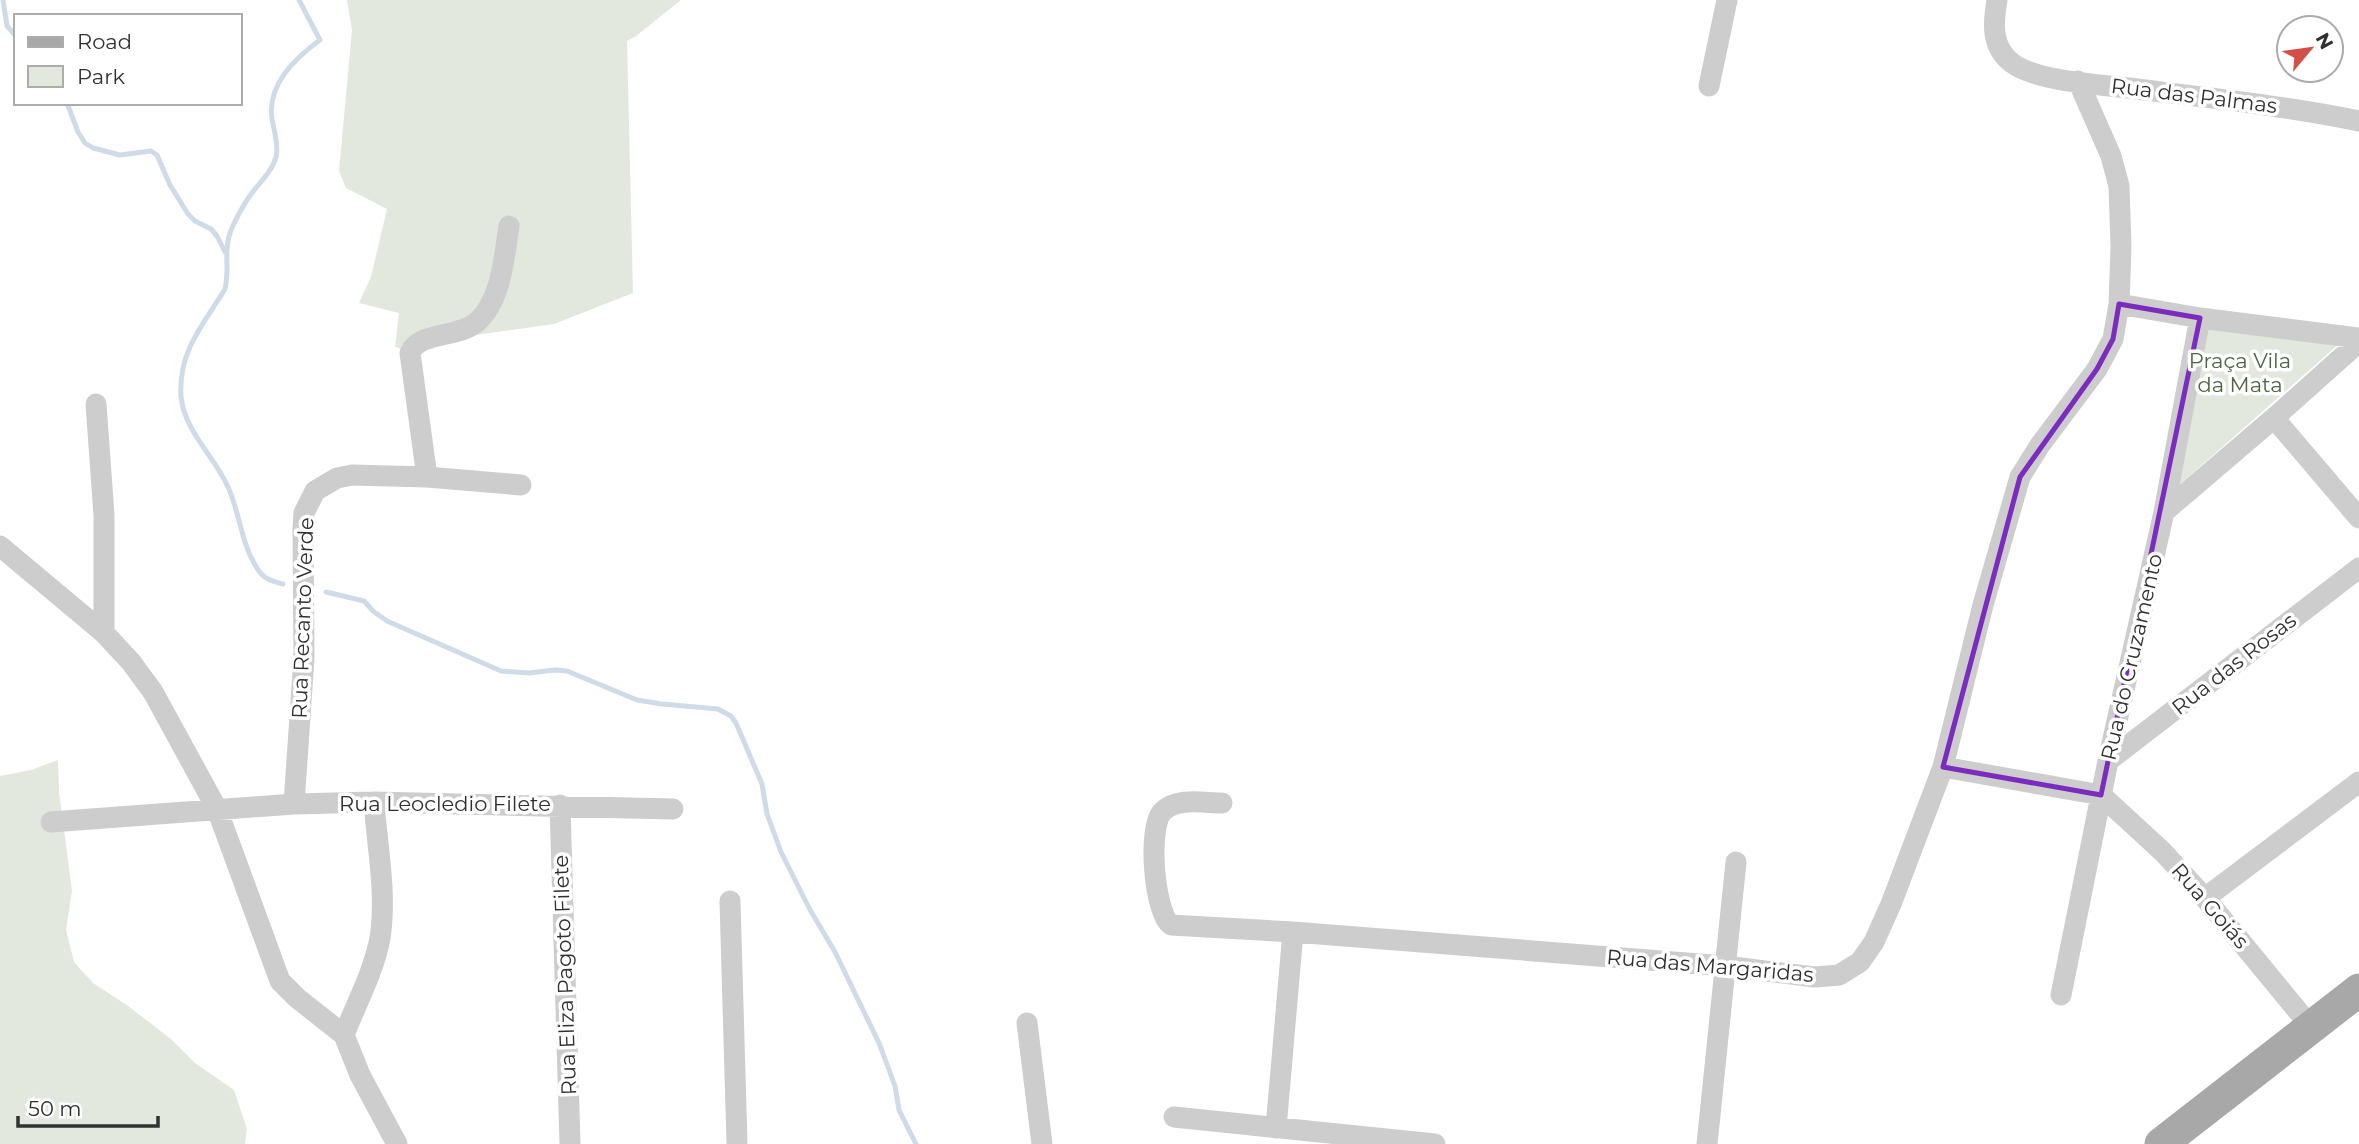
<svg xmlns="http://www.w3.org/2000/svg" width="2359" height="1144" font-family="Montserrat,sans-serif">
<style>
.green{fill:#e2e8dd}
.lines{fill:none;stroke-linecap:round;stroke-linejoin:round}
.stream{stroke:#cfdbe9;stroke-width:5}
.street{stroke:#cdcdcd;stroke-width:21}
.primary{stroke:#a8a8a8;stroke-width:33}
.marked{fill:none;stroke:#7b2cbf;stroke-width:5;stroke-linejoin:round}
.labels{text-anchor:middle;stroke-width:7;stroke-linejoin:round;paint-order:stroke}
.street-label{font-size:21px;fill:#303030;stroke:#fff}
.park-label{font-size:21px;fill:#4e6742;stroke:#fff}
</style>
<rect width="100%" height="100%" fill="#fff"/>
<path class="green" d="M347 0H681L636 36 627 41 633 293 554 324 425 342 401 349 395 347 399 313 359 303 371 277 387 209 346 188 339 171 352 30Z
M2206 326 2341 342 2176 488Z
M58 760 59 792 72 891 66 930 74 962 93 983 128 1006 171 1039 195 1063 234 1090 247 1129 245 1144H0V776L31 770Z"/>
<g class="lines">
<path class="stream" d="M3 0 7 26 16 36
M67 103 78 132 85 143 93 148 120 155 151 151 157 155 170 185 188 214 195 221 211 229 217 236 225 252
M283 584C272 581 263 579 257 568 241 544 240 513 228 487 215 457 184 431 181 396 178 351 204 324 225 289 230 269 223 250 231 230 236 219 242 207 249 197 258 184 272 172 276 157 279 146 274 130 272 119 267 85 294 59 320 40L299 0
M326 592 364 601 373 611 387 621 501 671 529 673 555 670 567 671 637 700 662 704 718 709 731 716 736 723 762 784 767 814 781 852 809 908 835 952 879 1043 895 1086 899 1110 916 1144"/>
<path class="street" d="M1997 0C1993 24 1991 47 2012 63 2037 82 2105 85 2137 89 2211 98 2286 106 2359 121
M1709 86 1727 0
M2119 304 2200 318 2359 338
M96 404 104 515V633
M2274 418 2359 518
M427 477 410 353C419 331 459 338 477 322 502 299 504 257 509 226
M2164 512 2274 418 2359 342
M0 546 104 633 131 662 153 692 217 809 280 981 297 998 344 1035 360 1075 397 1144
M2108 761 2359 568
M1943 767 2101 795 2163 852 2205 898 2311 1027
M1222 803C1204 803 1178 797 1163 811 1147 826 1154 913 1171 925L1293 932 1725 966 1815 977 1839 975 1860 962 1874 942 1891 904 1943 767 1983 605 2020 477 2040 445 2097 369 2113 339 2119 304 2121 247 2119 186 2111 156 2078 81
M294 804 304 658 303 529 304 513 315 491 337 478 352 475 427 477 521 485
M560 805 570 1144
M51 822 294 804 374 802 673 809
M2205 898 2359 782
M730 901 737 1144
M2061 995 2108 761 2164 512 2200 318
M1027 1023 1042 1144
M344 1035C356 1004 374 971 380 938 387 894 377 846 374 802
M1174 1117 1435 1144
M1276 1128 1293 932
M1707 1144 1736 862"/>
<path class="primary" d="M2161 1144 2359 990"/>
</g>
<path class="marked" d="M2119 304 2200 318 2101 795 1943 767 2020 477 2097 369 2113 339Z"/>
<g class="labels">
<g class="street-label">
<text transform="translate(2194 96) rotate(7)" y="7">Rua das Palmas</text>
<text transform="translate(303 618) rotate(-88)" y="7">Rua Recanto Verde</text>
<text transform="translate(2132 657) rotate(-77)" y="7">Rua do Cruzamento</text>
<text transform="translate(2234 664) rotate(-38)" y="7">Rua das Rosas</text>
<text x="445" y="811">Rua Leocledio Filete</text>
<text transform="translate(2210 906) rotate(49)" y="7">Rua Goiás</text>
<text transform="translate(1710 966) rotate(5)" y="7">Rua das Margaridas</text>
<text transform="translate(565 975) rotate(-92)" y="7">Rua Eliza Pagoto Filete</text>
</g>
<g class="park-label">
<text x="2240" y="368">Praça Vila<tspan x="2240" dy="24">da Mata</tspan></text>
</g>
</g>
<rect x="14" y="14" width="228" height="91" fill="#ffffff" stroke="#acacac" stroke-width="2"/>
<rect x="28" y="37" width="35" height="10" fill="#a8a8a8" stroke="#acacac" stroke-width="2"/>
<text x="77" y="49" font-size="21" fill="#303030">Road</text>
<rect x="28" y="66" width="35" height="21" fill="#e2e8dd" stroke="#acacac" stroke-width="2"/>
<text x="77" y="84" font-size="21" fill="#303030">Park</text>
<g transform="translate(2310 49) rotate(61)"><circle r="33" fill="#ffffff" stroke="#acacac" stroke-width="2"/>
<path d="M0-5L12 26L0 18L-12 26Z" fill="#d25047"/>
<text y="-10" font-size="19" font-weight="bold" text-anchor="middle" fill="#303030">N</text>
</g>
<path d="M18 1116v10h140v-10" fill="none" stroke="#303030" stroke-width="3.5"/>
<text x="28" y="1116" font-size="21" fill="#303030" stroke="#ffffff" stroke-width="5" paint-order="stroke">50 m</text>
</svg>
